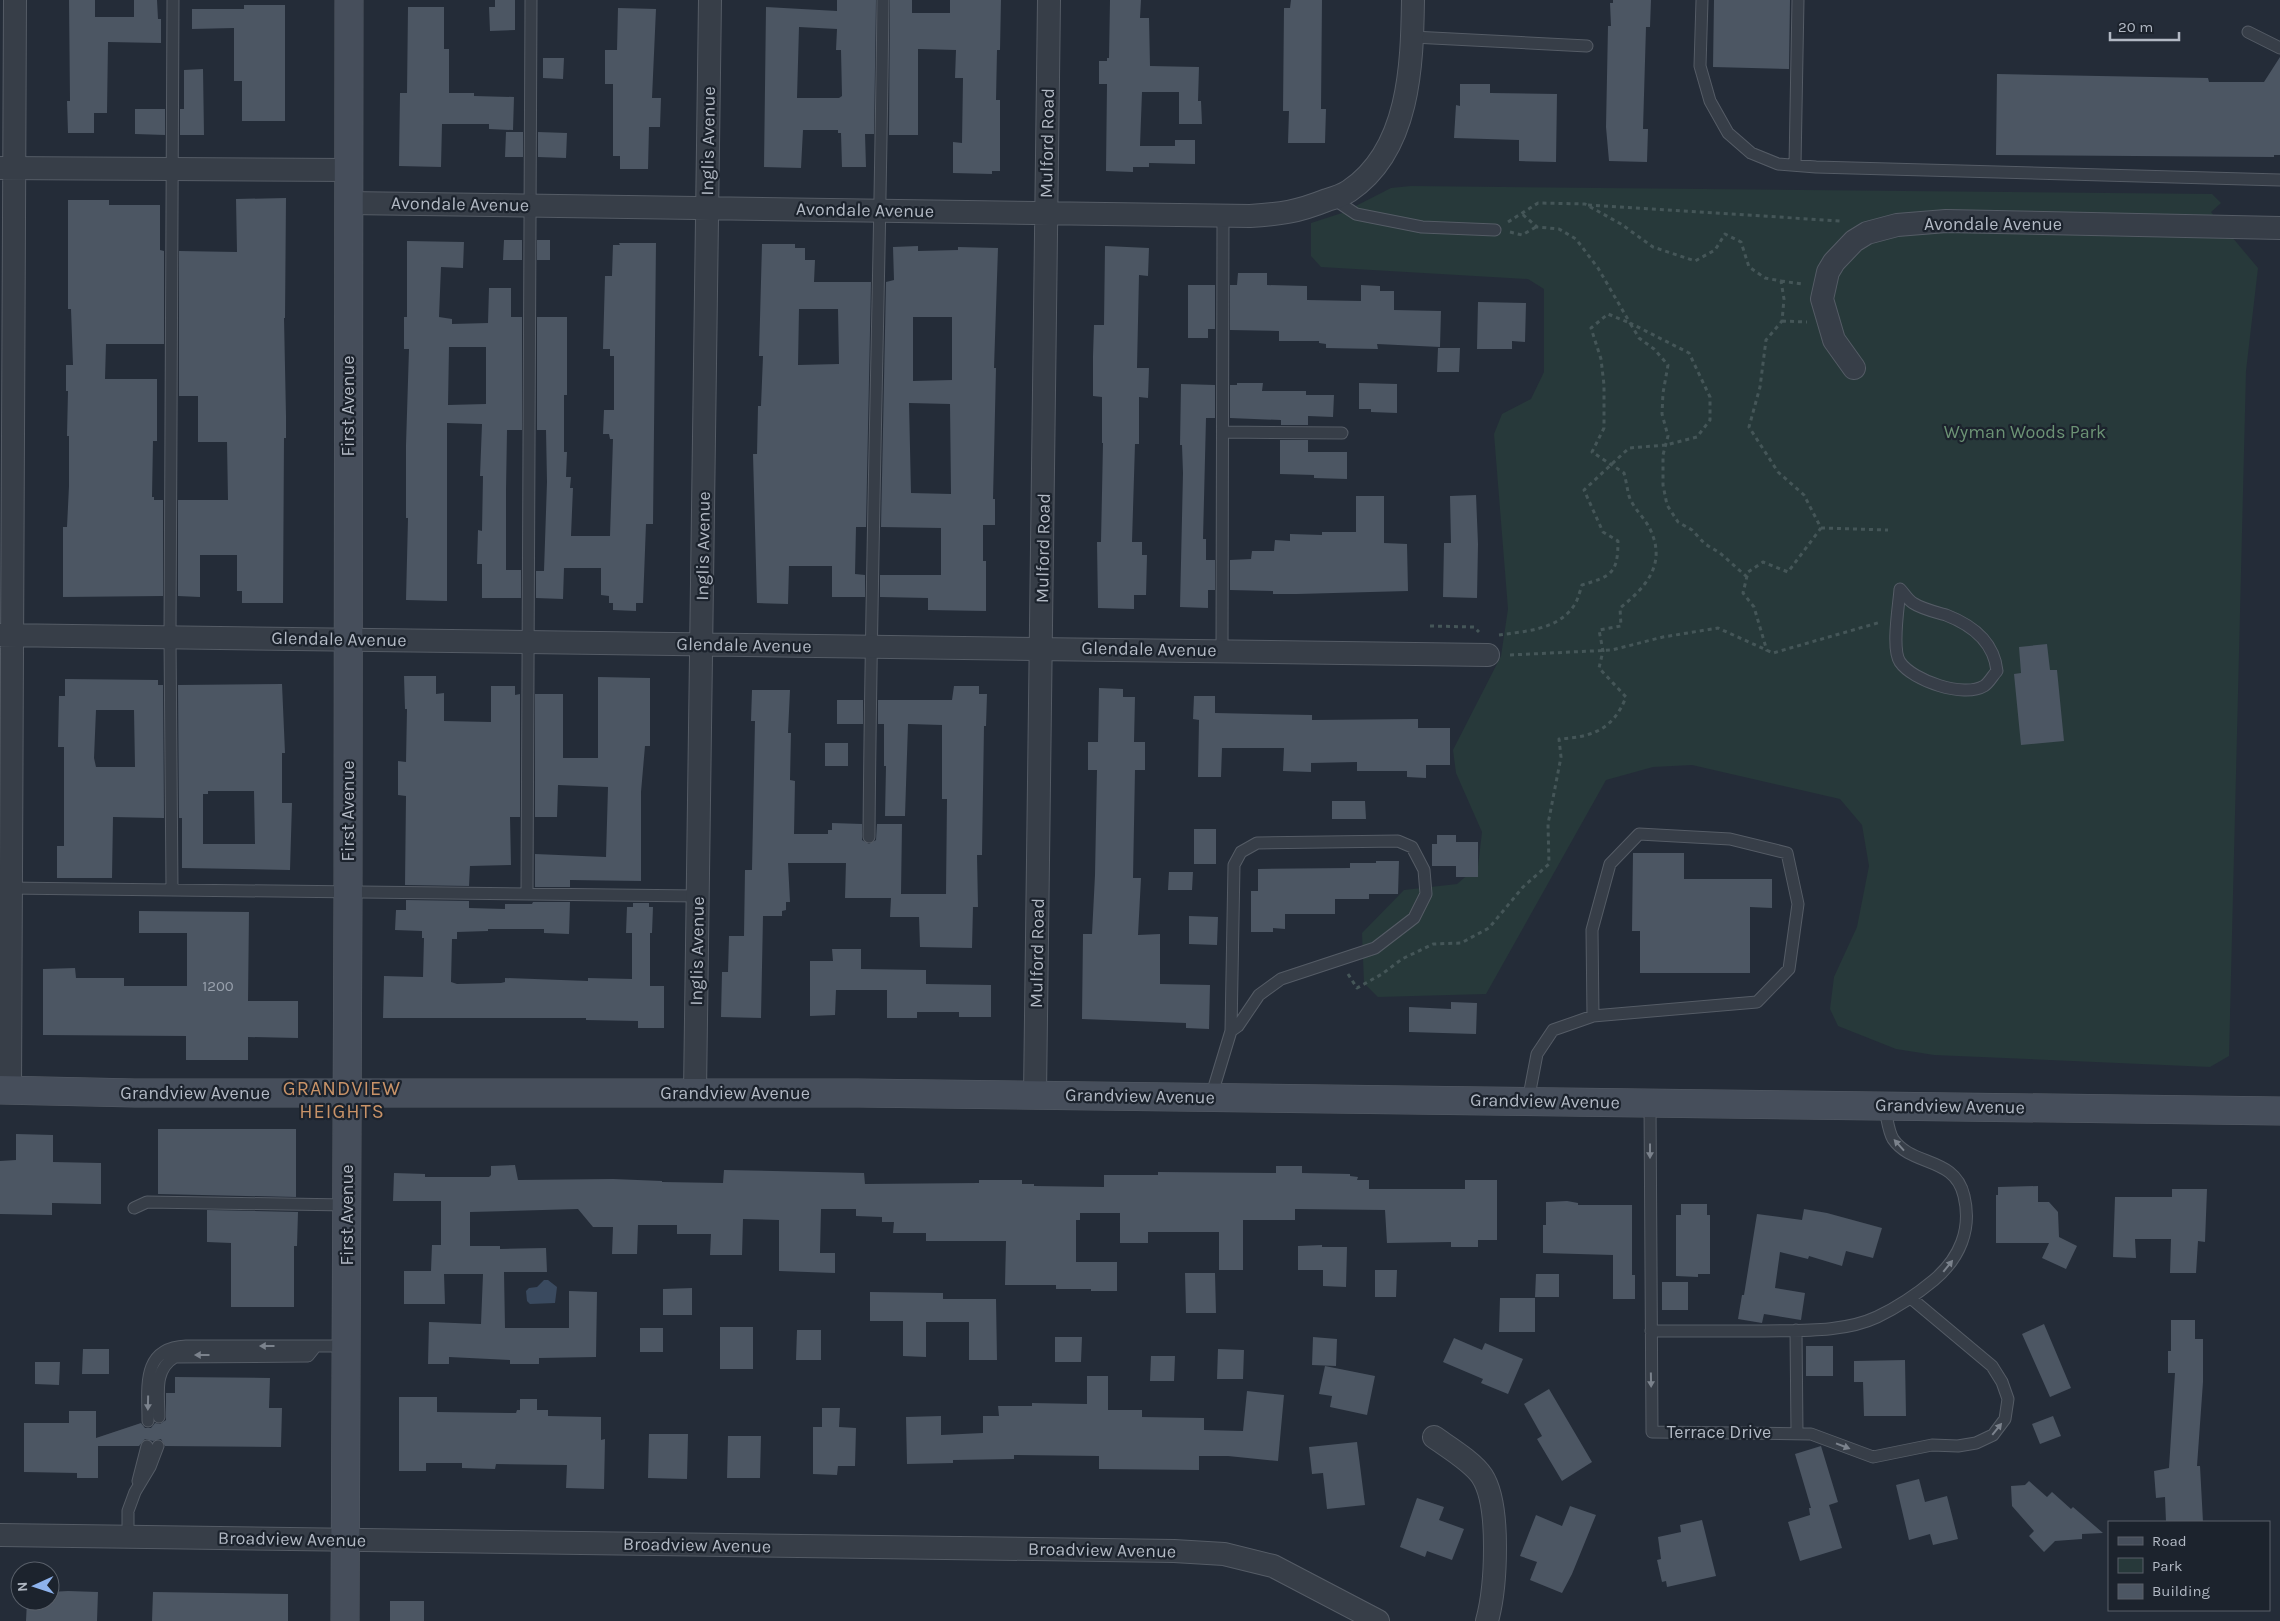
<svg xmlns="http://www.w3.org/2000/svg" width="2280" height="1621" font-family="Karla,sans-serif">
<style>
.green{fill:#27393a}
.water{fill:#3a4a5f}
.building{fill:#4c5663;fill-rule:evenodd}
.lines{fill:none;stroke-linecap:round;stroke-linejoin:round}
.lane-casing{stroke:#555c66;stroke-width:13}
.street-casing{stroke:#555c66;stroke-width:24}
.secondary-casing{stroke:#555c66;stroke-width:29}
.path{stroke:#455658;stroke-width:3;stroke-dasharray:4 4;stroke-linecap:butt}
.lane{stroke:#373e48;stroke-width:11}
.street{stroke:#373e48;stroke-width:22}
.secondary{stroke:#464e5b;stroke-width:28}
.oneway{fill:#7b828c}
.labels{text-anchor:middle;stroke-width:4.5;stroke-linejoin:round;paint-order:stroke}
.number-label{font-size:15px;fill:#98a0ac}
.street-label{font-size:18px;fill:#b2b9c4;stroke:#1c232d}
.park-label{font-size:18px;fill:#6c9375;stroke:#1c232d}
.quarter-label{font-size:20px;letter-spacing:1px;fill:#c99368;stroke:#1c232d}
</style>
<rect width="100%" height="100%" fill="#242c38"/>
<path class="green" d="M1411 186 2212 194 2221 203 2211 212 2258 268 2246 371 2229 1056 2210 1067 1934 1055 1896 1049 1838 1026 1830 1009 1834 977 1857 927 1869 866 1862 825 1840 799 1692 765 1653 767 1606 780 1486 994 1378 997 1364 983 1362 933 1404 890 1457 884 1478 866 1482 832 1456 773 1453 750 1501 656 1508 609 1494 434 1502 414 1531 399 1544 372V289L1528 279 1321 267 1311 256V223L1342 213 1391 188Z"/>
<path class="water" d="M544 1280H548L557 1287 555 1303 530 1304 527 1301 526 1291 529 1288 537 1287Z"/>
<path class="building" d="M69 0H95V17H134V0H157L158 19H161V43L108 42 107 113H94V133H68L67 101H70Z
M495 0H515V30L490 31 489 7H495Z
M837 0H876L874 134H865L866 167H842L841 133H838V130H803L801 168 764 167 766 7 837 11ZM799 27 837 29 836 50H841L842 96 839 98H797Z
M890 0H912V13H950V0H1001L1000 50H997L996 100H1000V171H992V174L953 173V142L962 143 963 78H955L956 50 918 49V135H889Z
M1110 0H1141L1140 18H1149L1150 66 1199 67 1198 101H1201L1202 124H1179V92H1142L1140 146H1175V140H1195V164L1149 163V167H1133V172L1106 171 1107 84H1099V61H1107V58H1109Z
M1291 0H1322L1321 109H1326L1325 143H1288L1289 111H1283L1284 8H1290Z
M1613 0H1651L1650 27H1646L1643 129H1648L1647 162 1609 161 1606 127 1608 26H1611L1610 3H1613Z
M1714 0H1790L1789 69 1713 67Z
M244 5H285V121H242V81H234V28L192 29V9H244Z
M408 7H444V49H449V93H474V96L514 97 513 130 489 129V124H442L441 167 399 166 400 93H407Z
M618 8 656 9 652 98H661L660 127H649L648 169H620V156H613V84H605V50H617Z
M2280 57V155H2274V157L1996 155 1997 74 2208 78 2209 82H2264Z
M543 58H564L563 79 543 78Z
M203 69 204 135H180V109H184V70Z
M1460 84H1490V93L1557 94 1556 162 1519 161V140L1454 138 1456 105 1460 106Z
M135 109H165V135L135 134Z
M506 132H523V157H505Z
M538 132 567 133 566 158 538 157Z
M286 198 285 318H284L286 416V438H284L283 603H242V591H237V555H200V597L178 596V500H228L227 442H198V396H179V251L237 252 236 199Z
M68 200H109V205H160V250L164 251V344H106L105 379H157V441H153L152 497H154V500H163V596L63 597V527H67L69 486V436H67L68 391H66V365H73L71 309H68Z
M504 240H522V260H503Z
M537 240H550V260H537Z
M407 241 464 242 463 268 441 267 439 317 452 319V324L488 323 489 288H511V317H522V430H507L506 490V570H521V598H482V564H477L478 530 482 531 483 476H480L482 424 447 423V601L406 600 408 518H406V445L409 349H404V317H407ZM449 347H486V404L448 405Z
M619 243H656L653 524H646L643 603H636V611L613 610V603H609V596L601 595V568H564L563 599 536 598V571H544L547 482 546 430H537V317H567V395H564V452H567L566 477H571L570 488H573L571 536H610L613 439H610L609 434H603L604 410H614V356H610V349H603L605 276H612L613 245H620Z
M762 244H795V248H805V260H815L814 282H871L866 527H856L855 574 865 575V597H832V566H789L788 604 757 603 753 454H757L758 406H761L763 356H759ZM799 309H838L839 364 798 365Z
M918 246V251L958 250V247L998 248 994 368H996L993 499H995V525H983V561H986V611L928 610V598L880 597V575H941V528L881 527 886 282 894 280 893 247ZM913 317H952V380L913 381ZM909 403 950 404 951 494 911 493Z
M1105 246 1149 248 1148 276 1139 275 1137 368H1149L1148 398 1139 397V444H1135L1132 542H1142V555H1147L1146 595H1134V609L1098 608 1097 542H1101L1103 443H1102V397L1093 396V356L1094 325H1104Z
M1238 273H1267V285L1307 286V300L1361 301V285L1380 286V291H1394V310L1441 311 1440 347 1377 344 1378 349 1326 348V344L1319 343V341H1279V331L1230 330V285H1237Z
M1188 285H1215V329H1208V338H1188Z
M1478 302 1526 303 1525 342 1512 341V349H1477Z
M1438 348H1460L1459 372H1437Z
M1237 383H1263L1262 391H1306V395H1334L1333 417 1308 416V425H1281V420L1230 418V385H1237Z
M1359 383 1397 384V413L1371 412V409H1359Z
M1181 384 1215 385V418H1206L1203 539H1206V560H1215V590H1208V608L1180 607 1183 473 1182 445H1180Z
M1280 440H1308V452H1347V479L1314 478V475L1280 474Z
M1476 495 1478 544 1477 598 1443 597 1444 543H1451L1450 496Z
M1356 496H1384V543L1407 544 1408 591 1297 594H1273V591L1230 590V560L1251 559 1252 551H1274L1275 540 1290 541V534L1322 535V532H1356Z
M2047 644 2050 670H2057L2064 741 2021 745 2014 674 2021 673 2019 647Z
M404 676H436V694L444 693V721L491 722V686H515V695L520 694V817H510L511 865 470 866 469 886 405 885 406 796 398 795V761L406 762 407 709H405Z
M598 677 650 678V746H645L641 792V881L570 880V887H535V854L606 857 608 787 558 785 557 817H535V694H563V758H598Z
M65 679 158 680V685H163L164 818 113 817 112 878H57V846H64V747H58L59 696H65ZM96 710H134L135 767H96L94 758Z
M282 684 285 753H282V803H292L290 870 182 868V818H179L178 685ZM208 791H254L255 844H203V794H208Z
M954 686H979V694H987L986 726H984L982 855H977L978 907H973L972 948 920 947 919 917H890L891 898H845L846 863H788L790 902H786V910L782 911V916H763L761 1018 721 1017 722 972H728L729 936H744L745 870H752L755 721H751L752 690H790L788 733H791L790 780 795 781 794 834H828V830H832V823L862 824V840L869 844 876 840 877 824H902L901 894H946L947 799H942V725L908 724 905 816H885L886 766H884V724H878V700H952Z
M1099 688 1123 689V697H1135L1134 742H1145V770H1135L1133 878H1141L1138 935 1160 934V984L1210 985 1209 1029 1186 1028V1023L1082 1019 1083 934H1092L1095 875 1097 770H1088V742H1098Z
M1194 696H1215V713L1312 715V720L1418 719V728H1450V765H1426V778L1407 777V771H1357V762L1311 763V772L1283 771 1284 748H1222L1221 777H1198L1199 720 1193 719Z
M837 700H863V724H837Z
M825 743H848V766H825Z
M1332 801H1365L1366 819H1332Z
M1194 829H1216V864H1194Z
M1437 835H1456V842H1478V877H1456V866H1432V844H1437Z
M1633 853H1684V879H1772V908L1750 907V973H1640V931H1632Z
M1376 861H1399L1398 894H1369V899H1335V914H1285V929L1273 928V932H1251V891H1258V869L1350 868V863H1376Z
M1169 872H1193L1192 890H1168Z
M406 900 469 901V908L505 909V904H532L533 902H570L569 934 544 933V929H488V931L457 932V939H452L451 982 457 984 501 983 505 982V978L588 981V978L632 979V933H626L627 907H633V903H649V907H653L652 933H650V986H664V1028H638V1021L586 1020V1018H383L384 976 423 977 424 938H422V931L395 930 396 910H406Z
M139 911 249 912 248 1001H298V1038L248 1037V1060H186V1036L43 1035V969L75 968 76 978H124V986H187V933H139Z
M1189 916 1218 917 1217 945 1189 944Z
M832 949H861V969L926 970V984L991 985V1017H959V1012H917V1018H887V990H836L835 1015 810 1016V961H833Z
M1451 1002 1477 1003 1476 1034 1409 1032V1007L1451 1009Z
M158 1129H296V1197L158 1194Z
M16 1134 53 1135V1162L101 1163V1204L52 1203V1215L0 1214V1161L16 1160Z
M515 1165 518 1180 613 1179 662 1181V1182L723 1183 724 1170 864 1173 865 1184 979 1183V1180H1022V1184H1034V1186L1104 1187V1175H1158V1172L1276 1173V1166H1302V1173L1350 1174V1176L1358 1177 1357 1180H1369V1189H1465V1180H1497V1240H1478V1247H1451V1242L1387 1243 1385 1210 1295 1209V1220H1243V1270H1219V1232H1148V1243H1120V1213H1080V1220H1076V1262H1117V1291H1091V1289H1056V1285H1005L1006 1241H926V1233H893L894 1222H882V1217L856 1216V1209H821L820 1253H835V1273L779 1271V1220L743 1219 742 1255H710L711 1234H677V1225H638L637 1254H612L613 1227H593L578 1209 470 1212V1246H500V1249L546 1248 547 1272H504L505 1328H569V1291L597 1292 596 1357 539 1358V1364H510V1360L449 1357V1364H428L429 1322 481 1324 483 1274H444L445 1304H404V1271H431L432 1245H441V1201H393L394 1173 425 1174V1177H489L491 1175V1166Z
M2038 1186V1202H2049L2058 1212 2059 1237 2077 1246 2066 1269 2042 1258 2049 1243H1996V1195H1998V1187Z
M2172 1189H2207L2205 1242 2198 1241 2196 1273H2170L2171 1239H2135L2136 1258 2113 1257 2115 1197H2172Z
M1567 1201 1578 1203V1205H1632V1275H1635V1299H1613V1255L1543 1253V1225H1546V1202Z
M1681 1204H1707V1215H1710V1274H1698V1277L1676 1276V1215H1681Z
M1804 1209 1827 1213 1882 1228 1873 1258 1846 1251 1842 1266 1809 1256 1808 1259 1780 1252 1775 1288 1805 1293 1801 1320 1764 1314 1762 1323 1738 1319 1742 1295H1744L1757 1214 1802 1220Z
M207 1210 298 1212 297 1246H294V1307H231V1243L207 1242Z
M1322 1245V1247H1347L1346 1287 1323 1286V1270H1298V1246Z
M1375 1270H1397L1396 1297H1375Z
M1185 1273H1215L1216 1313H1186Z
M1536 1274H1559V1297H1535Z
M1662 1282H1688V1310H1662Z
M692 1288V1315H663V1289Z
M870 1292 943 1293V1299H996L997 1360H969V1322H926V1357L903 1356V1321H870Z
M1500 1298H1535V1332H1499Z
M2171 1320H2195V1339H2203V1382L2197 1466H2200L2203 1522H2166L2165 1497 2156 1498 2154 1471 2169 1468 2175 1373H2168V1351H2171Z
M2044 1324 2071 1388 2050 1397 2022 1334Z
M720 1327H753V1369H720Z
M640 1328H663V1352H640Z
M797 1330H821V1360H796Z
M1055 1337H1082L1081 1362H1055Z
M1313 1337 1337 1339 1336 1366 1312 1365Z
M1454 1338 1482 1350 1485 1343 1523 1359 1508 1394 1481 1383 1483 1379 1443 1362Z
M1806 1346H1833V1376H1806Z
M83 1349H109V1374H82Z
M1218 1349 1244 1350 1243 1379H1217Z
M1151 1356H1175L1174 1381H1150Z
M1905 1360 1906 1416H1864L1863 1382H1854V1361Z
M35 1362H60L59 1385 35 1384Z
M1325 1366 1375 1376 1367 1415 1330 1407 1332 1396 1319 1394Z
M1087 1376H1108V1410H1142V1417L1204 1418V1430L1243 1431 1247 1391 1284 1395 1278 1461 1228 1456H1199V1470L1099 1469V1456L1014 1455V1459L953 1460V1463L907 1464 906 1417 941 1416V1435L983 1433V1416H999L998 1406H1032V1403L1087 1404Z
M175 1377 270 1378 269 1408H282L281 1447 165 1446 161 1439 153 1441 145 1439 139 1446H98V1478H77V1473L24 1472V1423H69V1411H96V1438L141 1423 145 1428H151L155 1423 160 1424 166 1420V1393H175Z
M1549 1389 1592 1462 1562 1481 1537 1439 1542 1436 1524 1404Z
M399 1397H437V1412L516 1413 517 1410H520V1399H537V1410H548V1416L601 1417V1440L605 1439 604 1489 566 1488 567 1465 496 1464 495 1469 462 1468V1463H426V1471H399Z
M822 1408H840L839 1427 856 1428 855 1466H838L837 1475 813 1474V1427H822Z
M2053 1416 2061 1436 2040 1444 2032 1424Z
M649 1434H688L687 1479 648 1478Z
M728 1436H761L760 1478H727Z
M1357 1442 1365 1505 1327 1509 1323 1473 1312 1474 1309 1447Z
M1821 1446 1838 1502 1829 1505 1842 1548 1800 1561 1788 1522 1810 1515 1809 1508H1811L1795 1454Z
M1919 1479 1925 1502 1947 1496 1958 1539 1933 1545 1930 1534 1909 1540 1896 1485Z
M2029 1481 2047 1497 2052 1492 2071 1509 2073 1507 2103 1533 2082 1534V1539L2055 1541 2044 1552 2029 1536 2034 1531 2012 1506 2011 1486 2025 1485Z
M1417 1498 1444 1507 1439 1520 1464 1529 1452 1560 1427 1551 1425 1557 1400 1547Z
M1570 1506 1596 1515 1572 1574 1562 1593 1530 1580 1537 1562 1520 1556 1536 1515 1562 1526Z
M1702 1520 1716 1576 1667 1587 1666 1581 1662 1582 1657 1560 1661 1559 1658 1537 1681 1532 1680 1525Z
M68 1591 98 1592 97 1621H26L27 1601H50V1592Z
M153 1592 288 1594V1621H152Z
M390 1601H424V1621H390Z"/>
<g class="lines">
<g class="lane-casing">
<path id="lane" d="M1702 0 1700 66 1710 101 1728 133 1751 153 1778 164 1816 167 2280 180
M2248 32 2280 48
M1413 37 1587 46
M1795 165 1798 0
M1332 198 1356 214 1422 227 1495 230
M1223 432 1342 433
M1900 589C1904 593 1908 600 1913 603 1922 609 1935 612 1946 615 1972 625 1994 642 1997 671 1993 675 1989 683 1984 686 1964 698 1913 681 1900 662 1891 649 1899 605 1900 589Z
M1222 651 1223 216
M869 837C871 558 880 279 883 0
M7 888 698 896
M172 890 170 637 173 0
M527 894 531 0
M1211 1097 1231 1031 1234 865 1241 852 1257 843 1398 841 1412 847 1424 870 1426 894 1414 918 1375 948 1281 979 1259 995 1238 1026 1231 1031
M1528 1101 1537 1054 1553 1030 1593 1016 1757 1002 1789 969 1798 904 1787 853 1730 839 1639 834 1610 864 1592 930 1593 1016
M1650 1103 1652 1432 1811 1434 1873 1457 1932 1445 1958 1446 1976 1443 1993 1435 2005 1419 2008 1399 2002 1382 1992 1366 1912 1299
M134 1208 147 1202 347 1205
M1796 1330 1797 1433
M1651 1331C1687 1331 1724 1331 1761 1331 1798 1330 1843 1333 1877 1317 1898 1307 1916 1295 1934 1280 1960 1258 1972 1229 1964 1196 1955 1156 1912 1167 1893 1139 1888 1131 1887 1116 1884 1106
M159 1417C159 1394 153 1370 175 1357L308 1356 316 1346
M148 1421C148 1387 141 1348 186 1346H346
M138 1481 147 1446
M128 1537V1511L135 1492 150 1467 158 1446"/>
</g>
<g class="street-casing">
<path id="street" d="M0 168 349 170
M348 203 1250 216C1281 214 1297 212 1327 200 1334 198 1343 195 1349 191 1410 150 1412 65 1413 0
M1854 368 1834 340 1822 299 1828 272 1834 262 1854 241 1867 233 1897 225 1946 221 2280 228
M0 635 1488 655
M10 1091 15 0
M695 1092 710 0
M1035 1095 1049 0
M1434 1437C1448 1447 1473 1462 1482 1476 1501 1505 1496 1588 1487 1621
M0 1535 1174 1551 1224 1554 1273 1566 1378 1621"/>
</g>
<g class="secondary-casing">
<path id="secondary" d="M0 1090 135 1093H858L2280 1111
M345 1621 348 892 349 0"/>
</g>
<path class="path" d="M1588 205 1841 221
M1508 222 1538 203 1585 204 1621 224 1653 247 1695 261 1715 250 1725 234 1741 242 1749 267 1765 278 1781 281 1784 299 1782 321 1766 340 1760 387 1749 427 1778 472 1804 495 1821 528 1788 572 1763 562 1748 572 1743 593 1754 607 1767 651
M1510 232 1522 235 1536 227
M1781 281 1802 284
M1782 321 1807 322
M1821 528 1888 530
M1430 626 1474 627 1479 632
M1499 635C1526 631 1559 630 1575 604 1578 599 1580 591 1582 585 1611 576 1618 574 1618 541L1603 532 1584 490 1629 448 1666 445 1697 437 1710 420V397L1689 353 1630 323 1598 268 1576 239 1559 229 1537 227 1521 213
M1510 655 1612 650 1663 637 1718 628 1773 653 1881 622
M1348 974 1357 988 1382 974 1402 959 1433 944 1461 943 1489 928 1523 887 1549 864 1548 824 1561 757 1559 739C1592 737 1613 730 1626 697L1599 668 1603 651 1599 630 1621 626 1620 608C1646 587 1667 564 1650 529 1644 517 1633 508 1629 496 1627 488 1626 480 1624 473L1592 452 1604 428V385L1601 359 1591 328 1608 314 1630 323 1639 338 1654 349 1668 365 1663 393 1662 414 1668 436 1663 455V485L1667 505 1678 522 1692 530 1705 544 1720 553 1747 577"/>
<use href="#lane" class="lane"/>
<use href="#street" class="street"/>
<use href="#secondary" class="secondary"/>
</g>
<defs><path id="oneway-solid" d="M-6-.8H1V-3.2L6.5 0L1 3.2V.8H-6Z" transform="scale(1.25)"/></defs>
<g class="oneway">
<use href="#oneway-solid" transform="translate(1899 1145) rotate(-132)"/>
<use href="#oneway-solid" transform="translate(1650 1151) rotate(90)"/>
<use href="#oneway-solid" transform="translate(1948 1266) rotate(-51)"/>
<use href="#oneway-solid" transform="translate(267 1346) rotate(-180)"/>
<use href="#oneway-solid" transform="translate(202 1355) rotate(-180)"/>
<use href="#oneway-solid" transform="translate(1651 1380) rotate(89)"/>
<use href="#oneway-solid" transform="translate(148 1403) rotate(91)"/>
<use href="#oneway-solid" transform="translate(1997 1429) rotate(-51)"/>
<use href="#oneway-solid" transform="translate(1843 1446) rotate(21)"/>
</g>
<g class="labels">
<g class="number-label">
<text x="218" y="991">1200</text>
</g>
<g class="street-label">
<text transform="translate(708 141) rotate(-89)" y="6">Inglis Avenue</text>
<text transform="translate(1047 143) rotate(-89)" y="6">Mulford Road</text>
<text transform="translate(460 204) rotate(1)" y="6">Avondale Avenue</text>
<text transform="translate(865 210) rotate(1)" y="6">Avondale Avenue</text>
<text x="1993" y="230">Avondale Avenue</text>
<text transform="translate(348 406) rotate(-90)" y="6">First Avenue</text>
<text transform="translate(703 546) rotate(-89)" y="6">Inglis Avenue</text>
<text transform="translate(1043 548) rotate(-89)" y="6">Mulford Road</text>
<text transform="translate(339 639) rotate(1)" y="6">Glendale Avenue</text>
<text transform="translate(744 645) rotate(1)" y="6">Glendale Avenue</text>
<text transform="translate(1149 649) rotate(1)" y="6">Glendale Avenue</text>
<text transform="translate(348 811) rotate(-90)" y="6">First Avenue</text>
<text transform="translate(697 951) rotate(-89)" y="6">Inglis Avenue</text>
<text transform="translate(1037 953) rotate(-89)" y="6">Mulford Road</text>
<text x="195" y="1099">Grandview Avenue</text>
<text x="735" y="1099">Grandview Avenue</text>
<text transform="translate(1140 1096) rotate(1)" y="6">Grandview Avenue</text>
<text transform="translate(1545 1101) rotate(1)" y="6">Grandview Avenue</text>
<text transform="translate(1950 1106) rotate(1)" y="6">Grandview Avenue</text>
<text transform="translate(347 1215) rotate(-90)" y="6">First Avenue</text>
<text x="1719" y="1438">Terrace Drive</text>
<text transform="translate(292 1539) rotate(1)" y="6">Broadview Avenue</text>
<text transform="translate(697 1545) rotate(1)" y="6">Broadview Avenue</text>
<text transform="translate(1102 1550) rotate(1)" y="6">Broadview Avenue</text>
</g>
<g class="park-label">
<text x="2025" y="438">Wyman Woods Park</text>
</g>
<g class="quarter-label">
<text x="342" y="1095">GRANDVIEW<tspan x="342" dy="23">HEIGHTS</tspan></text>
</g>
</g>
<rect x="2108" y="1521" width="162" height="90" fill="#1c232d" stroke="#585f69"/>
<rect x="2118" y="1537" width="25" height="8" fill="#464e5b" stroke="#585f69"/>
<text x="2152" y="1546" font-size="15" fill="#b2b9c4">Road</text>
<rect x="2118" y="1558" width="25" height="15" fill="#27393a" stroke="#585f69"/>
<text x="2152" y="1571" font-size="15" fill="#b2b9c4">Park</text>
<rect x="2118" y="1584" width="25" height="15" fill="#4c5663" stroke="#585f69"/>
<text x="2152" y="1596" font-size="15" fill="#b2b9c4">Building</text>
<g transform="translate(35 1586) rotate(267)"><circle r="24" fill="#1c232d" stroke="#585f69"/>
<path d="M0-4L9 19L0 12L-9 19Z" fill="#8eb3ed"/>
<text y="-8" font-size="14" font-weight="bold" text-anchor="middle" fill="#b2b9c4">N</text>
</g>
<path d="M2110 32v8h69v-8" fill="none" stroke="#b2b9c4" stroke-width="2.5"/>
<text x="2118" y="32" font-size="15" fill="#b2b9c4" stroke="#1c232d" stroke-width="4" paint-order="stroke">20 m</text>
</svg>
